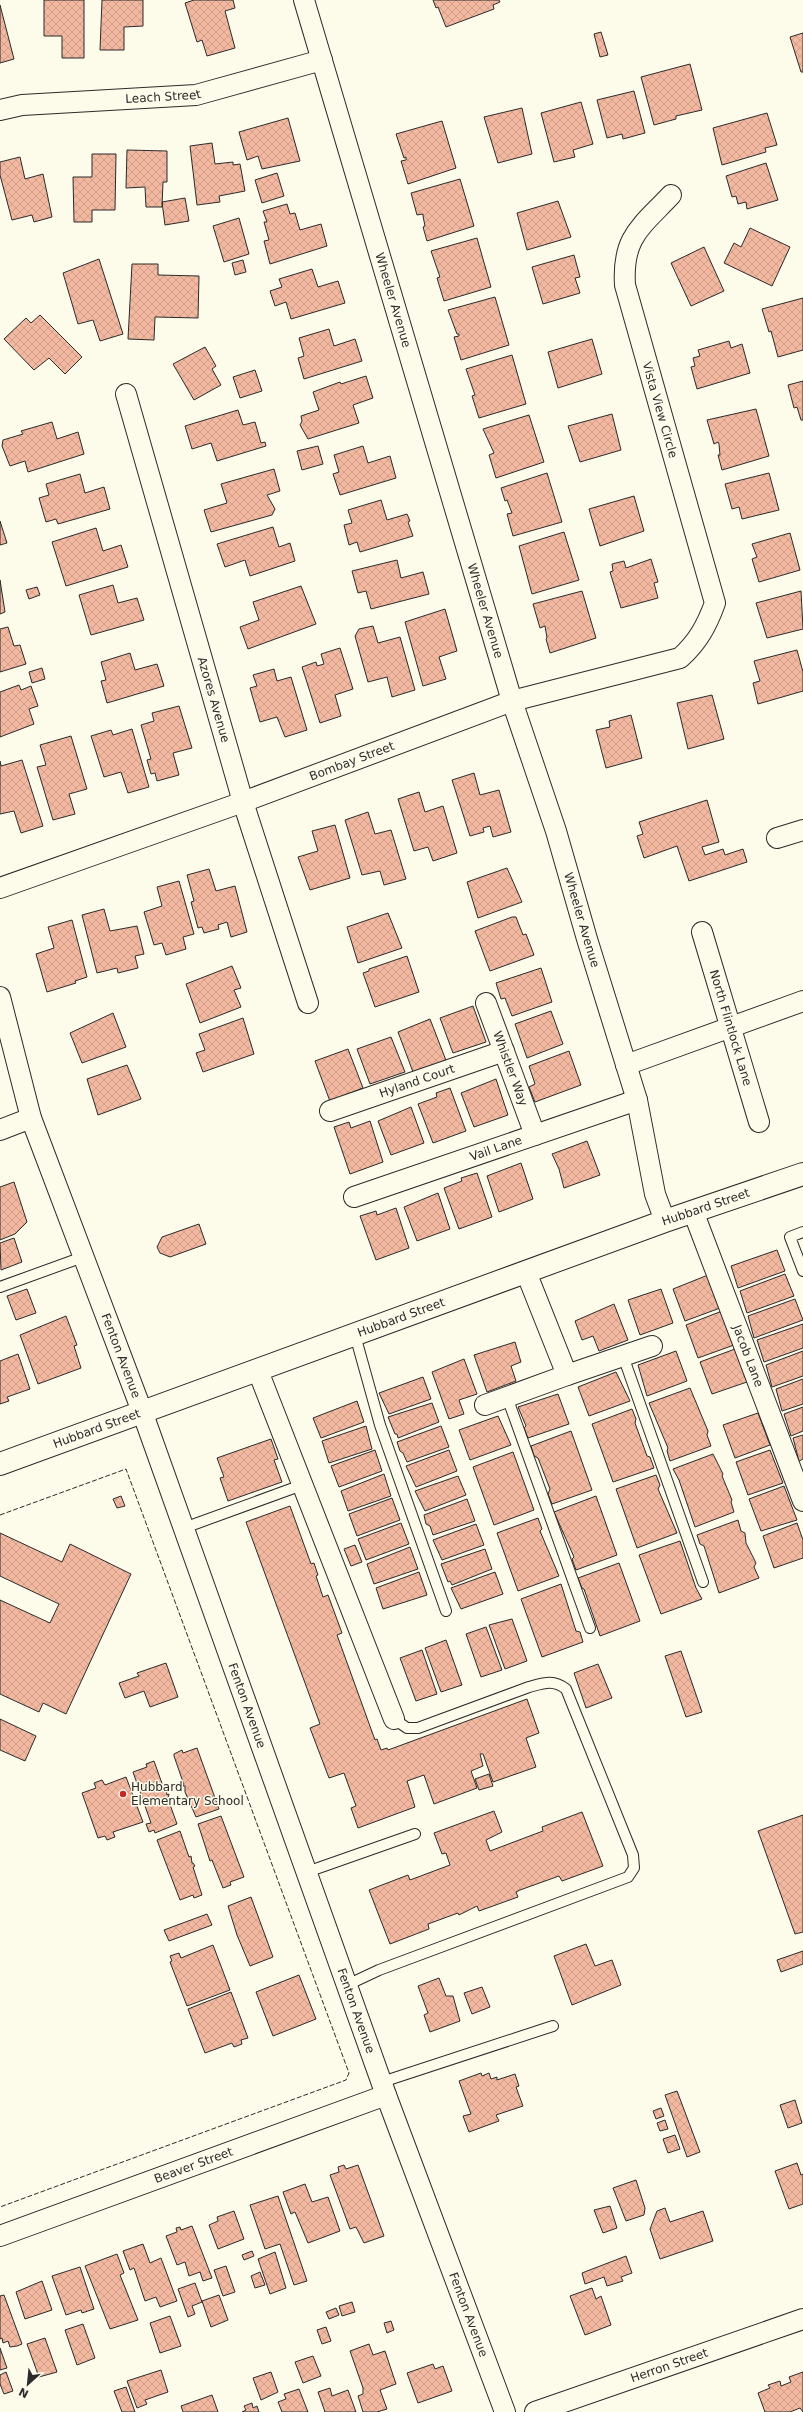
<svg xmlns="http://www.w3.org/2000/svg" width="803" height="2412" font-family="'DejaVu Sans',sans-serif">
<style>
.building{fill:url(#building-cross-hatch);stroke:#2b2b2b}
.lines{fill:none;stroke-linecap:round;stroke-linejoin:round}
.lane-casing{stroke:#2b2b2b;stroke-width:12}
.street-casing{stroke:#2b2b2b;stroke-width:22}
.secondary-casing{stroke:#2b2b2b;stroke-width:24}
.lane{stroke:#fdfbea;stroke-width:10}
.street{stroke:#fdfbea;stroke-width:20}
.secondary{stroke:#fdfbea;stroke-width:22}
.fence{stroke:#2b2b2b;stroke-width:1;stroke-dasharray:5 2;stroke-linecap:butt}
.poi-dot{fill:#c62828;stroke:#fdfbea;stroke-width:1.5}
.labels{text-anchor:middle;stroke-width:3;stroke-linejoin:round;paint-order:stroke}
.street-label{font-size:12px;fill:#2b2b2b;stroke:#fdfbea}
.poi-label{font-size:12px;fill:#2b2b2b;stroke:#fdfbea;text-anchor:start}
</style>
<defs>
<pattern id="building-cross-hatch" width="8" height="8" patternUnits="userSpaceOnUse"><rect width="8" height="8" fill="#f2b8a0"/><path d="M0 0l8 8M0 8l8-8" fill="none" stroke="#d09e8a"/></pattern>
</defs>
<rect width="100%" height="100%" fill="#fdfbea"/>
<path class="building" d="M44 0H84V58H62V36H44Z
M102 0H143V26L124 27V50H100Z
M194 0H233L235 8 225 11 235 48 207 56 202 40 197 42 185 3Z
M433 0H499L500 2 493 5 494 9 446 27 438 7 436 8Z
M0 5 14 59 0 63Z
M601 32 608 55 600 57 594 34Z
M803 33V72H801L790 37Z
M690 64 702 110 676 116V119L654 125 641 77Z
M634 91 645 133 623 139 622 134 607 138 597 100Z
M581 102 593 144 573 150 575 157 554 162 541 113Z
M522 108 532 154 498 163 484 117Z
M767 113 777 145 765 148 766 152 722 165 713 128Z
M288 118 300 161 262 169 258 156 247 160 239 132Z
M442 121 456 168 408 184 401 161 406 160V157L404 158 396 134Z
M212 143 215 164 233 162V165L240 164 245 191 219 196 220 202 197 205 190 146Z
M127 150 167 151V182H163L162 207H146L145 187 126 188Z
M92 154H116L115 210H92V222H74L73 177H92Z
M20 157 25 179 43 174 52 217 34 222 32 215 12 220 0 175V162Z
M766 163 778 200 747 209 746 202 738 204 736 196 732 197 726 176Z
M277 173 284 196 262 203 255 180Z
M460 179 474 226 427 241 423 227 425 226 423 216V214L417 215 411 193Z
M185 198 189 221 165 225 162 202Z
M558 201 571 237 527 250 517 213Z
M287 204 290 214 295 213 300 230 321 224 327 246 270 264 264 241 269 240 264 222H267L263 211Z
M239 218 249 254 224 262 213 226Z
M750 228 790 247 772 286 724 263 734 243 741 247Z
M477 238 491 287 444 301 437 278 440 277 431 251Z
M704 247 724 291 691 306 671 263Z
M574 255 580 277 575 278 580 293 543 304 532 267Z
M99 259 123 334 100 341 93 320 78 324 63 273Z
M243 260 246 272 235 275 232 263Z
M132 264H158V275L199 276 198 318 155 317 154 340 128 339Z
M312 269 318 287 338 281 345 303 291 319 286 302 275 306 270 291 282 287 279 279Z
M495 297 509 345 461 360 454 337 459 336V334H457L448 310Z
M803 298V350L778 357 771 331 769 332 762 309Z
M40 315 82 357 65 374 49 358 34 370 4 339 26 318 31 323Z
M329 329 334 346 355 339 362 361 304 379 298 358 304 356 299 338Z
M592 339 602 374 558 388 548 352Z
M729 341 731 348 742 344 750 373 697 389 691 367 695 366 693 358 700 356 698 350Z
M205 347 216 366 212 369 221 385 194 400 173 364Z
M512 355 526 404 479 418 472 396 475 395 466 369Z
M255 370 262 391 240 398 233 377Z
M366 376 373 398 353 405 359 423 308 439 300 425 302 421 301 416 319 410 313 392 340 382 341 384Z
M803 381V420H801L797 407 794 408 788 385Z
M756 409 769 456 722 470 718 455H720L719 444 718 442 714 444 707 420Z
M238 410 243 425 255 422 261 443 265 442 266 446 217 461 211 443 192 449 185 426Z
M612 414 621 450 580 462 568 426Z
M529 415 544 462 496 478 489 455 494 453 483 429Z
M52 422 57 439 78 432 84 454 28 472 25 461 10 466 2 446 3 440 23 434 21 431Z
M318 446 323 464 302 470 297 451Z
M363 446 368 463 390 456 396 478 340 495 333 474 339 472 334 455Z
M274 469 280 491 267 495 275 509 272 515 211 532 204 510 227 503 221 484Z
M547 473 562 522 513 536 507 514 512 513 507 500 505 501 501 488Z
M769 473 779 510 742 519 739 507 732 509 725 484Z
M80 474 85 493 104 487 110 509 58 524 56 519 46 522 39 498 49 495 46 484Z
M634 496 644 531 600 546 589 509Z
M381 500 387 520 407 514 410 521 408 522 413 536 360 552 357 542 349 545 344 525 352 523 348 510Z
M0 521 7 543 0 545Z
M273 527 279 547 290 543 295 561 250 576 245 560 225 567 217 544Z
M96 528 103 551 121 545 128 567 66 586 52 542Z
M564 532 579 580 532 594 519 546Z
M790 533 800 570 759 582 752 559 757 557 752 544Z
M651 559 658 582 654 583 658 598 621 608 610 572 613 571 612 564 624 561 626 568Z
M397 560 401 578 423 572 429 594 371 609 366 591 358 593 352 571Z
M0 580 5 612 0 614Z
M113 585 118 603 137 598 144 620 91 635 79 595Z
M301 586 316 624 248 649 240 627 259 620 253 602Z
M37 587 40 595 29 599 26 590Z
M582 591 596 638 550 653 546 639 547 638 545 626 540 628 533 604Z
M801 591 803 629 767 638 756 603Z
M445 609 457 651 439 657 446 679 423 686 405 622Z
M373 626 378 643 400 637 415 690 392 697 387 677 368 682 355 636 359 629Z
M8 627 14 646 20 645 26 664 0 672V629Z
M340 648 353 689 335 695 341 716 320 723 302 667 316 662 317 666 324 664 321 654Z
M797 650 803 672V691L758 704 753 683 760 681 754 661Z
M130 653 135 670 157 664 164 686 107 703 101 681 106 680 101 662Z
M42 668 45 679 32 683 29 672Z
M274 669 277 681 291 677 307 730 285 737 277 717 260 722 250 688 257 686 253 675Z
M19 685 21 690 31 686 38 706 29 709 34 724 0 737V692Z
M712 695 724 739 688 749 677 703Z
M179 706 192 748 173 753 179 775 157 781 155 773 151 774 147 760 151 759 141 725 154 721 152 713Z
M631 715 642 758 606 768 596 730 610 727 609 721Z
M132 729 149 787 128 793 121 772 104 777 91 736 111 730 113 735Z
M71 736 87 789 69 794 75 814 53 820 37 767 46 765 40 745Z
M22 760 43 826 21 833 14 811 0 814V761L1 766Z
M474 773 480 795 499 790 511 832 493 837 490 826 483 828 484 832 470 836 452 780Z
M419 792 425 812 443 806 457 853 433 861 428 847 414 851 398 799Z
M707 800 719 842 702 847 705 855 723 849 725 855 743 849 747 862 689 881 677 846 644 858 637 836 643 834 639 822Z
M368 812 375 834 391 830 406 879 384 885 380 871 362 875 345 820Z
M335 825 350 878 310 890 298 857 318 851 312 831Z
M507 868 522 902 478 918 467 882Z
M209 869 216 891 235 886 247 932 231 937 227 922 218 925 219 929 204 933 202 927 198 928 191 902 194 901 187 875Z
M179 881 194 934 183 937 186 949 166 955 162 943 154 945 144 912 162 906 157 887Z
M104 909 110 931 137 926 144 954 135 956 138 968 118 973 117 968 97 973 82 915Z
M388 913 402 948 358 963 347 927Z
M512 917H516L523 935 526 934 534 955 490 971 475 931Z
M72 920 87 977 75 981 76 983 47 992 36 954 54 948 48 927Z
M407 956 419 992 375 1007 363 973 369 971V969Z
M232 966 241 988 234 990 241 1007 200 1023 186 984Z
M541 968 552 1002 512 1016 505 998 501 999 496 983Z
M473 1006 486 1042 453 1053 440 1018Z
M551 1011 563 1044 527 1058 515 1024Z
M113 1013 126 1047 82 1063 70 1033Z
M243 1018 254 1054 203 1072 196 1053 205 1050 199 1034Z
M430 1019 447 1063 434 1068 432 1065 413 1072 398 1032Z
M391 1037 405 1072 370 1084 357 1049Z
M348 1049 363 1088 345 1095 346 1099 331 1104 315 1061Z
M569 1051 581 1085 535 1102 529 1087 535 1084 529 1066Z
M127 1065 141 1099 98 1115 87 1079Z
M496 1079 508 1115 474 1127 461 1093Z
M450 1088 466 1131 433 1143 418 1104 437 1097 436 1093Z
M411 1107 424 1143 391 1155 378 1121Z
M370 1121 383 1162 350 1174 334 1127 349 1122 351 1128Z
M587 1141 600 1175 564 1188 559 1169 552 1154Z
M521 1163 533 1199 499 1212 487 1176Z
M477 1173 492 1217 459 1229 444 1188 462 1181 461 1178Z
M14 1182 27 1222 15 1234 0 1240V1187Z
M438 1193 450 1229 417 1241 404 1207Z
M396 1208 409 1248 376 1260 360 1216 376 1211 377 1215Z
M199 1224 206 1244 170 1257 160 1253 157 1247 162 1237Z
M14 1238 22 1262 1 1270 0 1243Z
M777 1250 785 1271 738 1288 731 1266Z
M785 1274 794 1296 747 1313 740 1291Z
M708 1275 720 1308 685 1321 673 1289Z
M27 1289 36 1313 16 1320 7 1296Z
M661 1289 673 1323 640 1335 628 1300Z
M795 1299 803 1320 754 1338 748 1316Z
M614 1304 628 1340 599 1351 593 1336 582 1340 575 1321Z
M722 1311 734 1345 698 1358 686 1325Z
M66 1316 77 1345 74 1346 81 1368 38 1384 20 1335Z
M803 1324V1348L764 1362 757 1340Z
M515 1342 521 1362 511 1366 516 1381 487 1392 474 1355Z
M735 1349 747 1382 712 1394 700 1362Z
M676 1351 687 1381 647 1396 638 1365Z
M803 1351V1376L772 1387 766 1365Z
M18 1354 30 1389 7 1397 9 1401 0 1404V1361Z
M464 1359 477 1394 459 1400 464 1414 449 1419 432 1372Z
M616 1372 630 1401 589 1416 578 1387Z
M423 1377 431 1399 389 1414 379 1393Z
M803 1379V1404L782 1411 776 1389Z
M690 1388 708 1431 707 1435 711 1446 670 1461 667 1451 668 1448 649 1403Z
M558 1394 569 1424 528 1438 524 1428 526 1426 518 1407Z
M357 1401 364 1422 321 1438 313 1418Z
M432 1403 439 1422 398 1438 397 1434H395L388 1417Z
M803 1407V1431L791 1436 784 1414Z
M632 1409 636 1419 635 1423 647 1456 650 1457 654 1468 613 1482 592 1424Z
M758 1413 770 1445 735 1458 723 1425Z
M498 1416 511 1445 470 1460 459 1430Z
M366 1426 372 1449 329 1463 322 1441Z
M441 1426 449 1447 407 1462 403 1453 400 1451 397 1442Z
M571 1431 592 1490 552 1504 548 1494 550 1489 538 1458 534 1456 531 1446Z
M803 1435V1459L799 1461 793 1438Z
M271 1439 278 1459 274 1460 282 1482 228 1501 220 1478 224 1477 217 1458Z
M375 1450 382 1471 339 1487 331 1466Z
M449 1450 457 1471 416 1487 406 1466Z
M770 1450 783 1483 748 1495 736 1462Z
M513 1452 534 1510 494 1525 473 1467Z
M713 1454 723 1474 722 1476 732 1500 731 1502 734 1512 695 1527 679 1480 673 1469Z
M384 1474 391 1496 348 1511 341 1491Z
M656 1475 660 1485 658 1489 677 1533 637 1548 616 1489Z
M458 1476 466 1495 425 1511 415 1491Z
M784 1486 797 1520 761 1531 749 1499Z
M121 1496 125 1506 117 1508 113 1499Z
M596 1496 617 1555 576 1570 572 1559 574 1557 554 1512Z
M392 1498 400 1520 357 1536 349 1514Z
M467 1499 475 1521 433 1535 430 1526 426 1524 424 1515Z
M290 1506 311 1564 314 1563 318 1575 316 1576 323 1597 328 1595 342 1633 337 1635 375 1740 377 1739 381 1750 387 1748 388 1750 527 1699 539 1733 526 1738 536 1767 493 1782 483 1754H480L483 1766 471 1771 477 1788 434 1804 424 1775 407 1781 415 1807 358 1828 351 1808 356 1806 344 1773 329 1778 310 1728 320 1724 246 1522Z
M538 1518 542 1529 540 1531 559 1576 518 1591 497 1533Z
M738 1520 741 1531 745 1533 746 1543 756 1563 754 1567 759 1578 719 1593 704 1546 700 1544 697 1535Z
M401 1523 409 1544 366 1560 358 1539Z
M797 1523 803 1540V1558L774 1568 763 1536Z
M476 1524 484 1545 442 1560 433 1540Z
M0 1533 62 1562 70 1544 131 1574 66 1714 43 1703 39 1712 0 1694V1600L50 1623 59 1604 0 1576Z
M680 1541 696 1588 702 1599 661 1614 639 1555Z
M355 1545 362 1562 351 1566 344 1549Z
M410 1547 418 1569 374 1584 367 1564Z
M485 1549 492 1569 452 1585 450 1581 448 1582 441 1564Z
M619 1563 640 1621 600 1636 584 1589 582 1588 578 1578Z
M419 1572 427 1595 383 1609 376 1588Z
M495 1572 503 1594 461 1609 451 1588Z
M561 1584 576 1631 580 1632 583 1642 542 1657 521 1599Z
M512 1619 527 1661 505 1669 489 1625Z
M486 1627 502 1670 481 1677 466 1634Z
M446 1640 462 1685 441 1692 425 1648Z
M422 1650 437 1694 416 1701 400 1658Z
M681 1651 702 1712 686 1717 665 1656Z
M166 1663 178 1697 150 1707 144 1691 125 1698 119 1683 139 1676 137 1673Z
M598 1664 612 1698 586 1708 574 1673Z
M0 1719 36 1736 25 1761 0 1750Z
M197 1748 219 1809 196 1817 185 1792V1786H183V1782L174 1756V1754L182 1750 183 1753Z
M154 1761 164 1789 166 1788 167 1795 169 1794 168 1799 177 1824 155 1833 154 1830 149 1832 146 1824 151 1823 133 1772 147 1767 146 1764Z
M489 1774 493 1786 479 1790 475 1779Z
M126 1777 143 1822 113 1832 115 1837 107 1840 105 1836 98 1838 82 1793 96 1788 94 1783 102 1780 105 1785Z
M494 1811 502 1832 486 1840 490 1851 543 1831 542 1827 582 1812 603 1866 562 1881 559 1876 520 1890 516 1892 518 1897 479 1911 477 1906 459 1915 458 1913 428 1924 429 1929 390 1944 369 1890 408 1875 410 1880 450 1865 446 1853 442 1854 434 1833Z
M803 1815V1932L795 1934 758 1831Z
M221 1816 244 1877 230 1882 231 1885 223 1888 212 1860 210 1861 198 1824Z
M180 1831 189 1857 191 1856 192 1863H193L195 1866 193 1867 202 1895 194 1898 193 1895 180 1900 157 1840Z
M251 1897 273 1957 250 1966 237 1935 228 1906Z
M207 1914 212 1925 169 1941 164 1930Z
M586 1944 595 1966 612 1960 621 1985 572 2005 554 1956Z
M213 1945 230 1990 187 2006 170 1962 172 1961 170 1956 179 1953 181 1958Z
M803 1951V1964L781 1972 777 1960Z
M299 1975 316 2019 273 2036 256 1992Z
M439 1978 446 1996H453L460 2021 430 2032 424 2015 428 2013 418 1986Z
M482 1987 490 2007 472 2014 464 1993Z
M231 1992 248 2038 241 2040 242 2044 234 2047 232 2043 205 2053 188 2009Z
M481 2073 482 2076 489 2073 491 2079 497 2077V2080L515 2074 519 2086 516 2087 523 2106 496 2115 499 2121 469 2132 463 2116 471 2114 459 2081Z
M677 2091 700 2152 687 2157 665 2095Z
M795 2100 802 2123 788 2128 780 2105Z
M661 2108 664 2116 656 2119 653 2111Z
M665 2120 668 2129 660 2131 657 2123Z
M675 2135 680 2149 668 2153 663 2139Z
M797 2163 801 2175 803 2174V2204L789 2209 775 2171Z
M344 2165 346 2169 358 2165 384 2236 364 2243 356 2227 350 2229 330 2175 339 2172 338 2167Z
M636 2180 645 2208 644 2215 626 2221 613 2188Z
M305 2184 312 2202 328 2197 340 2231 308 2243 295 2212 291 2214 283 2192Z
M278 2196 307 2281 294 2285 280 2244 265 2249 250 2205Z
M610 2206 617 2228 603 2233 594 2210Z
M665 2208 670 2222 703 2211 713 2241 660 2259 650 2229 657 2211Z
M234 2211 244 2239 218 2249 209 2225 218 2221 217 2217Z
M192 2226 212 2278 203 2281 200 2272 189 2276 185 2262 177 2265 166 2236 177 2232 176 2228 180 2227 181 2230Z
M143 2244 150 2263 161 2258 177 2301 160 2307 156 2297 145 2301 134 2268 130 2270 123 2251Z
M252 2251 254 2256 244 2260 242 2255Z
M275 2252 286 2288 270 2294 258 2259Z
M117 2254 124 2273 120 2275 138 2320 110 2329 85 2266Z
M626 2256 632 2273 621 2277 623 2281 607 2286 604 2277 585 2284 582 2273Z
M226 2266 235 2292 223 2296 214 2270Z
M80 2267 94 2309 82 2313 81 2310 66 2315 52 2276Z
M260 2272 265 2285 255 2288 251 2276Z
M42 2281 52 2310 25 2319 16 2292Z
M195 2283 202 2302 192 2306 195 2314 188 2317 178 2289Z
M592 2288 596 2299 601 2296 611 2325 585 2335 570 2296Z
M4 2295 22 2344 17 2346 10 2347 8 2341 3 2343 2 2338 0 2339V2296Z
M219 2295 228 2320 211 2327 202 2301Z
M352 2302 355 2312 342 2316 339 2306Z
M336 2308 339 2315 329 2319 326 2312Z
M170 2316 181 2346 160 2353 150 2323Z
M391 2321 394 2330 387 2333 384 2323Z
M83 2324 95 2358 77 2365 65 2330Z
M326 2327 331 2341 322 2344 317 2330Z
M45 2338 57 2372 39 2377 27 2344Z
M369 2344 373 2355 385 2351 396 2384 380 2390 387 2409 377 2412H363L358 2396 363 2394V2388L350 2351Z
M0 2348 7 2368 0 2370Z
M313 2356 321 2376 303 2383 295 2362Z
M433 2364 435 2369 443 2366 452 2391 418 2403 407 2373Z
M161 2370 168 2392 145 2400 147 2404 137 2408 127 2381Z
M6 2372 13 2391 4 2394 0 2384V2375Z
M271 2372 278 2392 261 2400 253 2378Z
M803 2372V2412L800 2408 790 2412H765L758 2393 770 2388 768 2385 780 2381 781 2386 791 2382 789 2377Z
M126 2387 135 2412H122L114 2391Z
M330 2388 332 2396 348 2390 356 2412H325L318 2392Z
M299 2389 308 2412H282L278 2402 286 2399 284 2394Z
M212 2395 218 2412H183L181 2406Z
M252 2403 253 2408 257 2406 259 2412H242L246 2410 244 2406Z"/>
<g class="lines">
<g class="lane-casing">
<path id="lane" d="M803 1232 790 1237 803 1271
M0 1287 83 1257
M355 1335 380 1425 446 1611
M623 1356 703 1582
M507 1397 590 1628
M184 1528 302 1485
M307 1872 415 1834
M347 1985 379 1970 628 1877 634 1868 633 1855 566 1689C553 1679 544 1683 529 1687L418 1728H407L394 1719
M382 2082 553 2026"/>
</g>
<g class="street-casing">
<g id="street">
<path id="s1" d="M304 0 512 701 556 831 587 939 637 1100 655 1194 665 1221"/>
<path id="s2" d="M0 110 22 105 196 95 322 60"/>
<path id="s3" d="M126 394 243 802 308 1003"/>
<path d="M777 838 803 830"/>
<path id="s4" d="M0 888 243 802 512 701 680 658C698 642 707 625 715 603L625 285C622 237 641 227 671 195"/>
<path id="s5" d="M702 932 759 1122"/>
<path id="s6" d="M0 997 31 1118 143 1414 386 2095 505 2412"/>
<path id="s7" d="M486 1003 535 1135"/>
<path d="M626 1065 803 1001"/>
<path id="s8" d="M330 1111 504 1051"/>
<path d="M0 1130 31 1118"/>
<path id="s9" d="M354 1197 637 1100"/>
<path id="s10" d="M693 1211 803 1501"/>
<path d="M526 1272 567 1375 652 1346"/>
<path d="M258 1371 394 1719"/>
<path d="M485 1405 567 1375"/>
<path id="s11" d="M0 2236 386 2095"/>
<path id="s12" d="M535 2412 803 2319"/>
</g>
</g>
<g class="secondary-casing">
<g id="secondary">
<path id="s13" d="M0 1464 665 1221 803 1174"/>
</g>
</g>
<use href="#lane" class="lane"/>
<use href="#street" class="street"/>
<use href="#secondary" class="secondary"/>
<path class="fence" d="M0 1515 126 1469 349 2073 346 2080 0 2207"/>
</g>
<circle class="poi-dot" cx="123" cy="1794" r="4"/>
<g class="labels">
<g class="street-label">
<text dy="4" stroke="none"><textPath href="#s2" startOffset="164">Leach Street</textPath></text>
<text dy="4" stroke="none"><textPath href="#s1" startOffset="313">Wheeler Avenue</textPath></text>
<text transform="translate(660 410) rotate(74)" y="4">Vista View Circle</text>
<text dy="4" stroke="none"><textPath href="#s1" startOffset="637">Wheeler Avenue</textPath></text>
<text dy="4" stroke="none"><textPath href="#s3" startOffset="318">Azores Avenue</textPath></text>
<text dy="4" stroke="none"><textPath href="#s4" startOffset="374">Bombay Street</textPath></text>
<text dy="4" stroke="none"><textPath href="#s1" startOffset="961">Wheeler Avenue</textPath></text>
<text dy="4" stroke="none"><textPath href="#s5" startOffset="100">North Flintlock Lane</textPath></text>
<text dy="4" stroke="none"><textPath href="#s7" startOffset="70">Whistler Way</textPath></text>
<text dy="4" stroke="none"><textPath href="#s8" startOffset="92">Hyland Court</textPath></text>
<text dy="4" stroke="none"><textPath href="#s9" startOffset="150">Vail Lane</textPath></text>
<text dy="4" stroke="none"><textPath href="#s13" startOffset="751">Hubbard Street</textPath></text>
<text dy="4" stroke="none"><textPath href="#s13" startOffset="427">Hubbard Street</textPath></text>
<text dy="4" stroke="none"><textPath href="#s6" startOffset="379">Fenton Avenue</textPath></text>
<text dy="4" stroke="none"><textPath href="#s10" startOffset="155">Jacob Lane</textPath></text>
<text dy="4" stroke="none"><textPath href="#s13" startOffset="103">Hubbard Street</textPath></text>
<text dy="4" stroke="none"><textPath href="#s6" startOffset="751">Fenton Avenue</textPath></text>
<text dy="4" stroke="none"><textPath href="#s6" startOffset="1075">Fenton Avenue</textPath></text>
<text dy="4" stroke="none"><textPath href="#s11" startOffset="206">Beaver Street</textPath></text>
<text dy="4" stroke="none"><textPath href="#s6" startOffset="1399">Fenton Avenue</textPath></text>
<text dy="4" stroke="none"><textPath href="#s12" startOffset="142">Herron Street</textPath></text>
</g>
<g class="poi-label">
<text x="131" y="1791">Hubbard<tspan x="131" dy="14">Elementary School</tspan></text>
</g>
</g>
<g transform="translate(28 2384) rotate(207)" stroke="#fdfbea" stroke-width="3" paint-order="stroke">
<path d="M0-3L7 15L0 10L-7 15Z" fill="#2b2b2b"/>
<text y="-6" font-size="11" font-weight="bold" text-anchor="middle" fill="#2b2b2b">N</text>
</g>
</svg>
